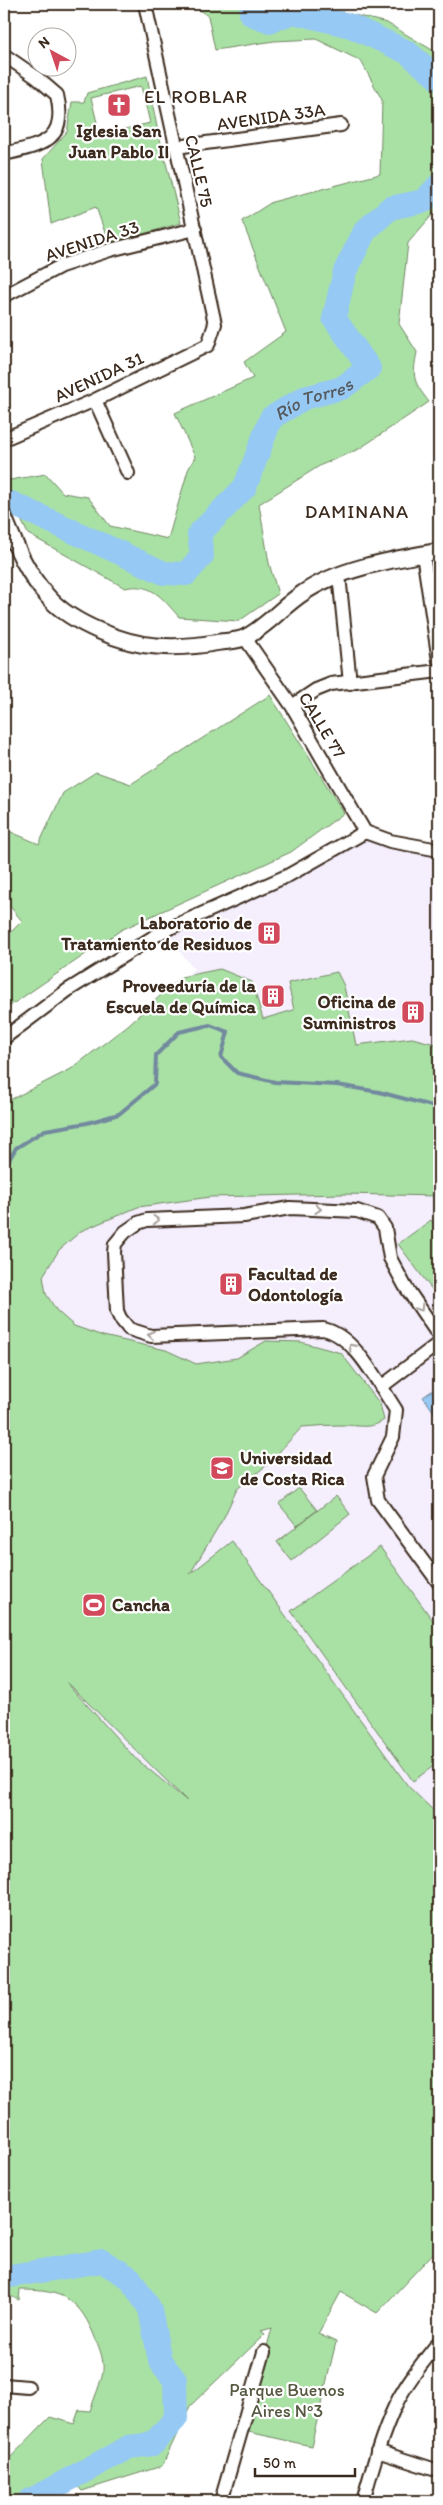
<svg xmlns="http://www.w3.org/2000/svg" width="443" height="2505" font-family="Itim,sans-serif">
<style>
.built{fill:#f4eefd}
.green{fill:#a9e1a5;stroke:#728662;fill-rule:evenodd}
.water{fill:#96c9f3;stroke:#72899e}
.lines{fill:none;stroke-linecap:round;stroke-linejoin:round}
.stream{stroke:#72899e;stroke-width:4}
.river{stroke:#96c9f3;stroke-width:24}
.minor-casing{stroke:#3b2a1e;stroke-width:16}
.tertiary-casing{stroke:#3b2a1e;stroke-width:19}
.minor{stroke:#fff;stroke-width:12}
.tertiary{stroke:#fff;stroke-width:15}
.oneway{stroke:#a79f9a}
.labels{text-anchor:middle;stroke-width:4.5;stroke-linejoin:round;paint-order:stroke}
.street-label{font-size:18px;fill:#3b2a1e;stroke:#fff}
.poi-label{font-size:18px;font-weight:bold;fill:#3b2a1e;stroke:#fff;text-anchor:end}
.park-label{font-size:18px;fill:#565840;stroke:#fff}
.neighbourhood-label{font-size:19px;letter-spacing:1px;fill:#3b2a1e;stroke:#fff}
.water-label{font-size:19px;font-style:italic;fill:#565a5e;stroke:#fff}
</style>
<rect width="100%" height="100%" fill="#fff"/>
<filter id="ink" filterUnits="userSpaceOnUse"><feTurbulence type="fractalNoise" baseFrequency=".02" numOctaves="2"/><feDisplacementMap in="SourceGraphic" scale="10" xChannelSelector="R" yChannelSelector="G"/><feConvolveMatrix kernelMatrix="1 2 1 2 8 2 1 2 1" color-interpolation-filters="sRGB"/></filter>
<g filter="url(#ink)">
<path class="built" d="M365 832 439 850V1986L54 1833 4 1103 71 1069 128 1025 194 969 163 931Z"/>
<path class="green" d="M190 4H310L387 23 439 54V207L408 243 399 324 417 352C412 378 413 381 429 402L359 449 321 465 259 504 269 563 278 594 239 621 179 617C163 599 152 582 125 588L28 534 4 485V481L46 474 63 493 88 497 110 526 168 539 188 470 195 457 175 413 253 378 244 362 286 332 242 221 272 202 380 174 382 100 361 61 316 39 274 41 215 50 208 16Z
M147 76 157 127 181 223 109 244 96 207 51 224 43 159 67 132 72 102H84L87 93ZM141 86 150 123 100 135 91 98Z
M270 695 344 813 291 852 121 930 4 1010V939L22 921 4 899V829L39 844 63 793 96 772 131 784Z
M220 969 252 982 263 1019 294 1010 288 983 337 972 344 986 356 1045 412 1038 439 1045V1196L343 1194 210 1197 138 1207 81 1231 59 1250 43 1276 46 1294 57 1311 74 1326 103 1336 166 1350 196 1364 237 1358 266 1341 301 1342 341 1353 380 1404 384 1420C370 1430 358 1425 342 1425 329 1425 315 1426 302 1427L268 1464 237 1489 224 1517 190 1574 232 1541 408 1786 439 1816V2247L377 2313 341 2292 318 2334 336 2342 311 2446 244 2431 272 2328 261 2331 265 2334 190 2406 162 2466 82 2491 71 2479 29 2501H4V2464L50 2417 74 2424 79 2410 90 2411C94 2398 101 2384 103 2370 104 2361 100 2349 96 2340 80 2299 64 2290 20 2290L19 2300 4 2293V1103L71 1069 128 1025 181 977ZM67 1683H68L187 1801 134 1757Z
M431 1220 439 1232V1299L398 1244Z
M299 1488 317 1510 297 1526 279 1504Z
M336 1496 350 1514 292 1561 277 1542Z
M380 1547 439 1629V1762L413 1781 291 1611Z"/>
<path class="water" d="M439 1386V1419L423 1397Z"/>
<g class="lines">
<path class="stream" d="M4 1168 16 1148 45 1130 87 1123 119 1114 155 1084 156 1055 179 1032 210 1025 228 1032 221 1057 237 1073 275 1082 337 1085 379 1092 439 1108"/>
<g class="river">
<path d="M252 4 251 14 270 21 293 12 351 26 407 52 439 79"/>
<path id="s1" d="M4 503H11L164 573 186 574 202 556 199 534 245 487 271 418 304 398 342 388 369 368 334 318 345 271 365 231 390 208 424 201 439 185"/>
<path d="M4 2277 102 2261 130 2278 150 2309 160 2361 175 2380 176 2418 153 2444 129 2447 29 2501"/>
</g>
<g class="minor-casing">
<path id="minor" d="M4 55 36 77 57 95C68 141 42 145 4 154
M176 147 341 125
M4 296 61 266 110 250 195 229
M95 400 128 473
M4 439 95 400 208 345 215 324 145 4
M423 554 439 661
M339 575 350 683
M245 638 292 706 365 832
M292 706 316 690 331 684 439 671
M4 1038 68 990 163 931 289 875 365 832 390 841 439 850
M439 1336 405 1286 390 1258 385 1228 378 1218 357 1211 290 1208 244 1216 147 1220 138 1223 125 1232 115 1244 114 1252 117 1311 120 1318 129 1329 151 1336 323 1329C355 1335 379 1385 396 1410L393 1437 374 1476 378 1500 439 1583
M381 1387 439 1343
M4 2385 28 2387
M377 2451 439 2471
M221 2501 264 2352
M363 2501C372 2469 381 2436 395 2406 406 2383 423 2362 439 2342"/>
</g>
<g class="tertiary-casing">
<path id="tertiary" d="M4 517C16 547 28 576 50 599 72 623 123 644 156 646 178 648 198 646 220 642 228 641 239 641 246 637 267 626 283 606 303 593 339 568 396 559 439 551"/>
</g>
<use href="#minor" class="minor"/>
<use href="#tertiary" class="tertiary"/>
</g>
<defs><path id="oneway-chevron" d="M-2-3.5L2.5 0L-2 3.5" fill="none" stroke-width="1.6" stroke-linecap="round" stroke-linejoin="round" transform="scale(1.25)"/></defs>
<g class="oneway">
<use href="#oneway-chevron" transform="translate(318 1209) rotate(3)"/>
<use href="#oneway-chevron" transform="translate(156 1220) rotate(-2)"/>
<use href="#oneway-chevron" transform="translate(420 1308) rotate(57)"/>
<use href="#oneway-chevron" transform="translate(151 1335) rotate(-174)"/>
<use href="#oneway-chevron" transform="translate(352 1347) rotate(-131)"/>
</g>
</g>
<defs>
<g id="church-square" transform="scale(1.25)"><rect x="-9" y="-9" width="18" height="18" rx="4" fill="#d1495b" stroke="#fff"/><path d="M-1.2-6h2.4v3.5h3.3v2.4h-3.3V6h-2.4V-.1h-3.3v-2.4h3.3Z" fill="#fff"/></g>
<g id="building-square" transform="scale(1.25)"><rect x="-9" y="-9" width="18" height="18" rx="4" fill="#d1495b" stroke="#fff"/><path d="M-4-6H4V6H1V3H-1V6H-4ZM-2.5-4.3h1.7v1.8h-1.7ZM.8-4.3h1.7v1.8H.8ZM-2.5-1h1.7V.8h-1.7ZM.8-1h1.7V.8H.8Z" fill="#fff"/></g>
<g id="university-square" transform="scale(1.25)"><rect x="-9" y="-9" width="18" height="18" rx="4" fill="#d1495b" stroke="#fff"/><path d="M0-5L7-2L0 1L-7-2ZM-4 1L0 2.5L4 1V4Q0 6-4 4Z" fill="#fff"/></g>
<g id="stadium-square" transform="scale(1.25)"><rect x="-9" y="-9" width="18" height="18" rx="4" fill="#d1495b" stroke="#fff"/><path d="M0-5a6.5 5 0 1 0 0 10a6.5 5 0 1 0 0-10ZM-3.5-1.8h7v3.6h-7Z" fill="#fff"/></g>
</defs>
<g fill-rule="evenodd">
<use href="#church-square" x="119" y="105"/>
<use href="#building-square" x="269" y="933"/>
<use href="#building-square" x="273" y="996"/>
<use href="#building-square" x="413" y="1012"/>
<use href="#building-square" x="231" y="1284"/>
<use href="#university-square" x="222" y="1468"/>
<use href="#stadium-square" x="94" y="1605"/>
</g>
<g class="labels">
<g class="street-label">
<text transform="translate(271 117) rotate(-8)" y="6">AVENIDA 33A</text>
<text transform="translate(199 171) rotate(77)" y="6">CALLE 75</text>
<text transform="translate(92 241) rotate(-18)" y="6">AVENIDA 33</text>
<text transform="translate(99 377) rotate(-25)" y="6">AVENIDA 31</text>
<text transform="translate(322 725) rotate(59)" y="6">CALLE 77</text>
</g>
<g class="poi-label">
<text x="119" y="137" text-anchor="middle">Iglesia San<tspan x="119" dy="21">Juan Pablo II</tspan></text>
<text x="252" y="929">Laboratorio de<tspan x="252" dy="21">Tratamiento de Residuos</tspan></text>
<text x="256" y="992">Proveeduría de la<tspan x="256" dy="21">Escuela de Química</tspan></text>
<text x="396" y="1008">Oficina de<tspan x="396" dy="21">Suministros</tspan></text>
<text x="248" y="1280" text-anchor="start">Facultad de<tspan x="248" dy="21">Odontología</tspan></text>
<text x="240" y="1464" text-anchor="start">Universidad<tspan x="240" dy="21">de Costa Rica</tspan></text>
<text x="112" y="1611" text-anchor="start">Cancha</text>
</g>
<g class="park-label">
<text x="287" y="2396">Parque Buenos<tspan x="287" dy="21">Aires Nº3</tspan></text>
</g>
<g class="neighbourhood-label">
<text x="196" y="103">EL ROBLAR</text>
<text x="357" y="518">DAMINANA</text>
</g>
<g class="water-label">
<text dy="7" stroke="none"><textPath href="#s1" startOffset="430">Río Torres</textPath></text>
</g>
</g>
<rect width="443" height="2505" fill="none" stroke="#fff" stroke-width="20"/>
<rect x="10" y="10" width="423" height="2485" fill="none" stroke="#3b2a1e" stroke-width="2" filter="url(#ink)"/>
<g transform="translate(52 52) rotate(320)"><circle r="24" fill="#ffffff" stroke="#b1aaa5"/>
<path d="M0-4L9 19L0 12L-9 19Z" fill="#d1495b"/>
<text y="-8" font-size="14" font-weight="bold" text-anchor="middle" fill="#3b2a1e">N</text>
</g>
<path d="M255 2468v8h100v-8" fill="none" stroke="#3b2a1e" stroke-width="2.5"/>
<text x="263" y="2468" font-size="15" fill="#3b2a1e" stroke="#ffffff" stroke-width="4" paint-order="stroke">50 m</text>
</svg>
